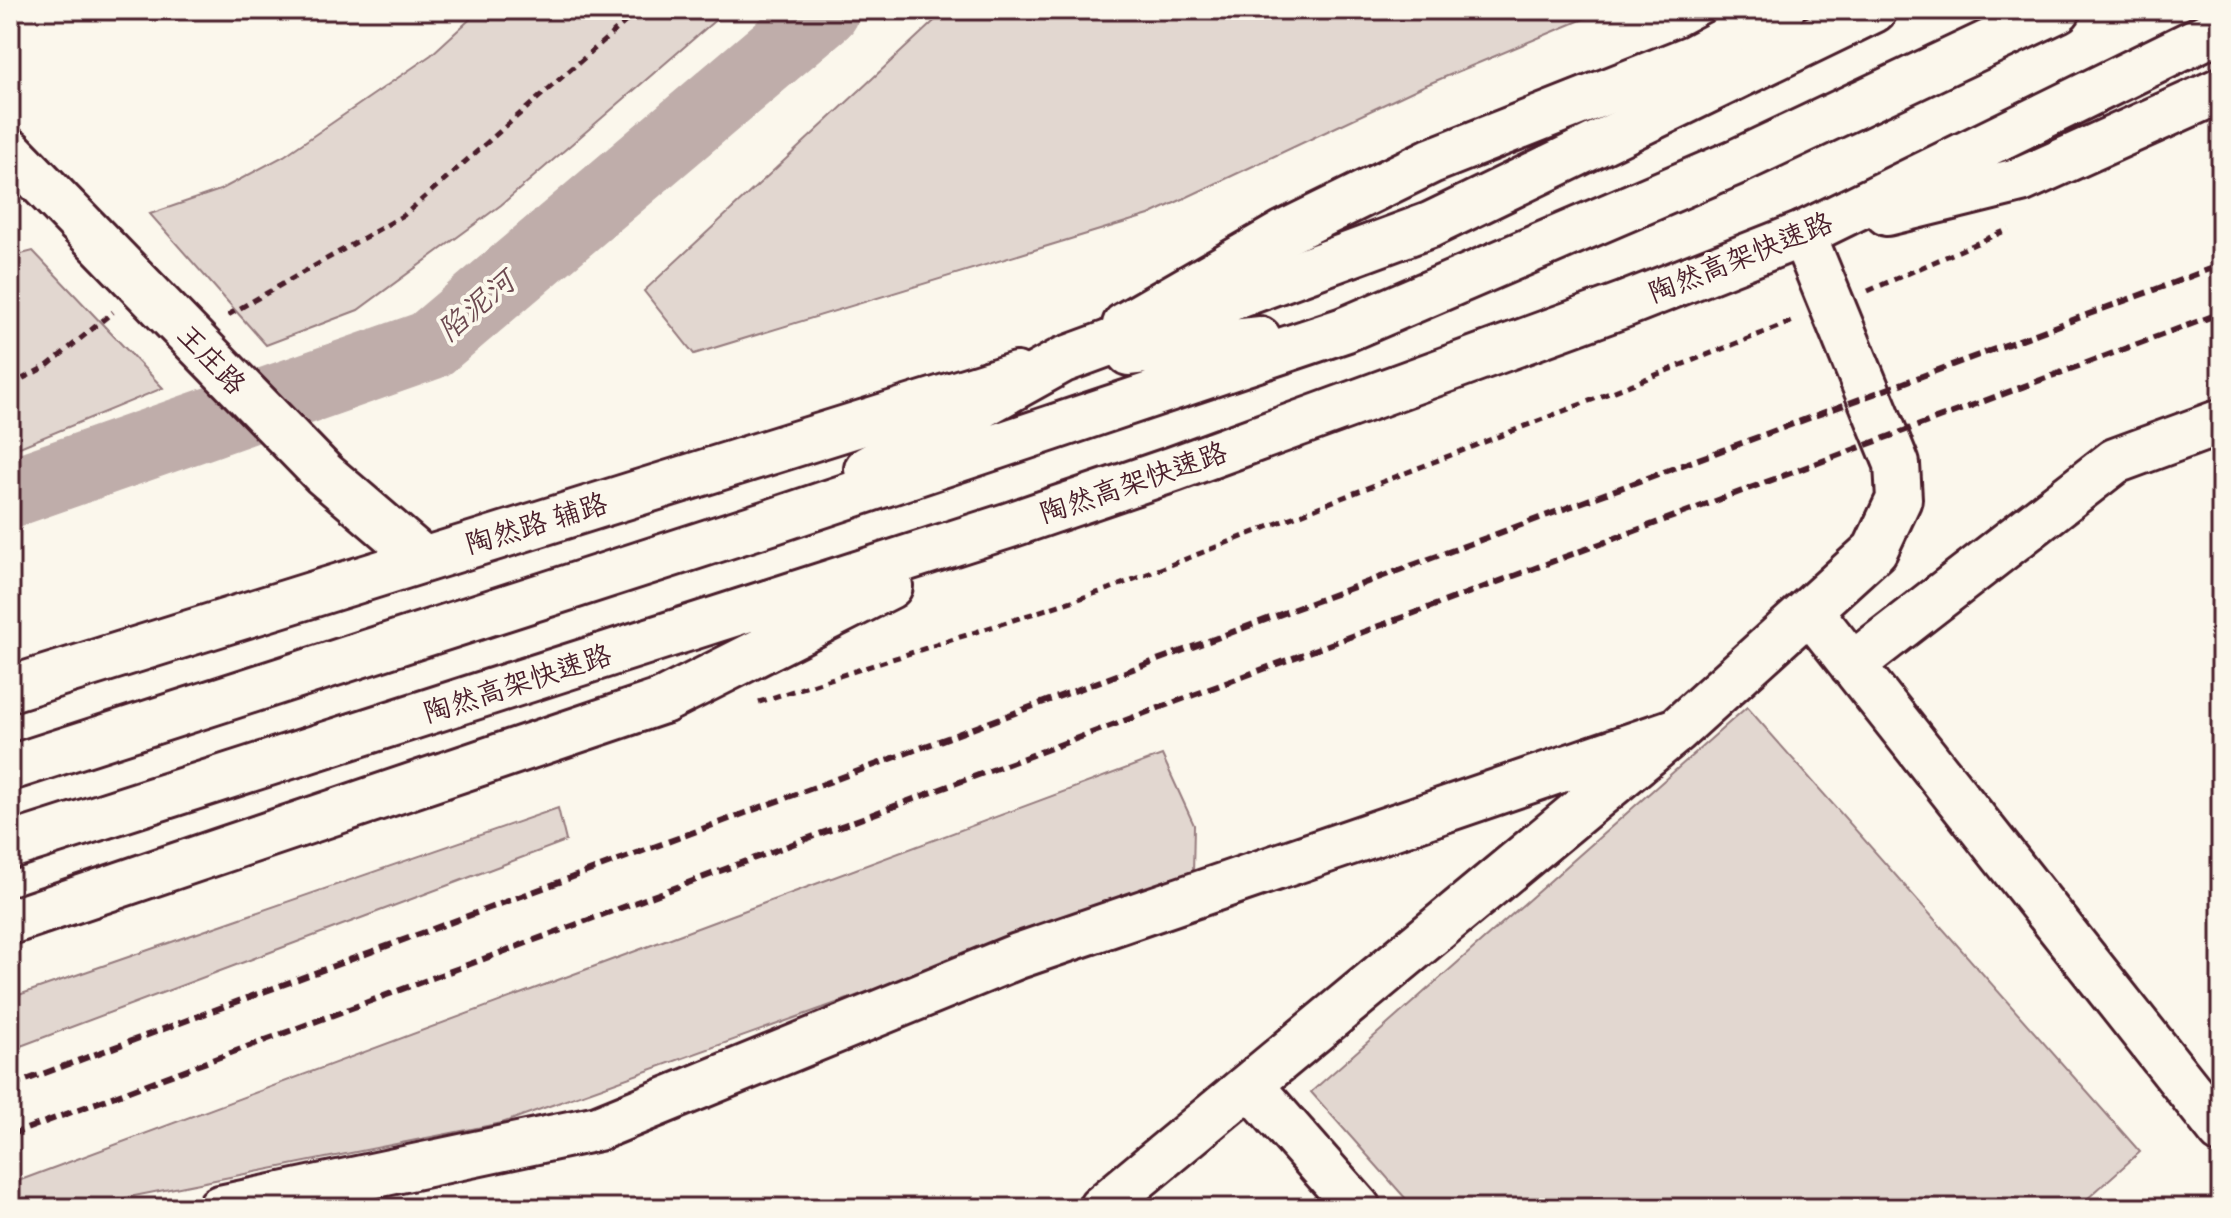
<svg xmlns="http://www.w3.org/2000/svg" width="2231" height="1218" font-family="'Indie Flower','LXGW WenKai TC',sans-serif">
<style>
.green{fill:#e2d7d0;stroke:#967b7e;stroke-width:2}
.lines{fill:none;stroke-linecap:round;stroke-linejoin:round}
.river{stroke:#bfadaa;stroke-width:70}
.minor-casing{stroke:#4a1f2b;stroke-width:50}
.major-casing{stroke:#4a1f2b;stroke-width:50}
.highway-casing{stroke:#4a1f2b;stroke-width:50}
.path{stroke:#4a1f2b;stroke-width:5;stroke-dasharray:8 6;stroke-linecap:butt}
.minor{stroke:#fbf7ec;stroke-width:44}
.major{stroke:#fbf7ec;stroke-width:44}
.highway{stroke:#fbf7ec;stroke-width:44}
.rail{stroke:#4a1f2b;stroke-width:6;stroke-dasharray:12 6;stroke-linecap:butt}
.labels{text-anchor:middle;stroke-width:8;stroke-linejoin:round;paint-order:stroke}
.street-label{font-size:28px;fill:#4a1f2b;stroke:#fbf7ec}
.water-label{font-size:30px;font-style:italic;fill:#6d4a51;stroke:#fbf7ec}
</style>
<rect width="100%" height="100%" fill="#fbf7ec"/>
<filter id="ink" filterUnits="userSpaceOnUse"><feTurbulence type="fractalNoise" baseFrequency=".0125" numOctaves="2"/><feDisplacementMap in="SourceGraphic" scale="16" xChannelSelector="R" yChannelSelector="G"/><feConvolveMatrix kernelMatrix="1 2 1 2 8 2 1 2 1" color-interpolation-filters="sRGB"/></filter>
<g filter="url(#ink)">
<path class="green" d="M480 10H727L501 205 358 310 266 345 150 214 220 190 284 156 431 55Z
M946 10H1605L1421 87 1149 215 694 354 644 291Z
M33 251 163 388 10 451V257Z
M1747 707 2140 1152 2077 1208H1414L1311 1092Z
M1162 755 1194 825 1193 875 502 1123 74 1208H10V1184Z
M558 808 566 841 10 1050V998Z"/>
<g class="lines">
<path class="river" d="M10 493 430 345 825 10"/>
<g class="minor-casing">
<path id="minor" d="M10 151 324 474 422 558
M1809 610 2221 1131
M1852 665 2115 461 2221 422
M1250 1085 1358 1208
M220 1208 598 1128 1018 956 1677 730
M1101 1208 1677 730 1875 550 1899 499 1897 464 1803 234"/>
</g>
<g class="major-casing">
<path id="major" d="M1125 325 1284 233 1431 161 1694 57 1782 10
M10 689 1016 375
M10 922 663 701"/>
</g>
<g class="highway-casing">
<path id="highway" d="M1887 213 2021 180 2221 90
M1129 353 1259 339
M867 469 1063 360 1430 225 1874 10
M663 701 890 586
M10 768 774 521 1344 330 1736 162 2058 10
M10 846 1010 525 1174 469 1626 304 1803 234 2221 29"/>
</g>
<path class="path" d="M1868 291 2009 229
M228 315 404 215 639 10
M10 385 47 366 113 312
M759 702 1109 589 1796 320"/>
<use href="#minor" class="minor"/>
<use href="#major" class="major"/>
<use href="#highway" class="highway"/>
<path class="rail" d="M10 1086 2221 265
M10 1135 2221 313"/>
</g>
</g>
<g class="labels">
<g class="street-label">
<text transform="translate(1740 257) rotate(-22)" y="10">陶然高架快速路</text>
<text transform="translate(212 359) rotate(46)" y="10">王庄路</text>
<text transform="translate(1133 482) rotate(-19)" y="10">陶然高架快速路</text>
<text transform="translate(536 523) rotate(-17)" y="10">陶然路 辅路</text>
<text transform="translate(517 683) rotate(-18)" y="10">陶然高架快速路</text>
</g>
<g class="water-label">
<text transform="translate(476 306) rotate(-40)" y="10">陷泥河</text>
</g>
</g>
<rect width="2231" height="1218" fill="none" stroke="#fbf7ec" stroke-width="40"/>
<rect x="20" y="20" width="2191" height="1178" fill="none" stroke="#4a1f2b" stroke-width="3" filter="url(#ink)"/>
</svg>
